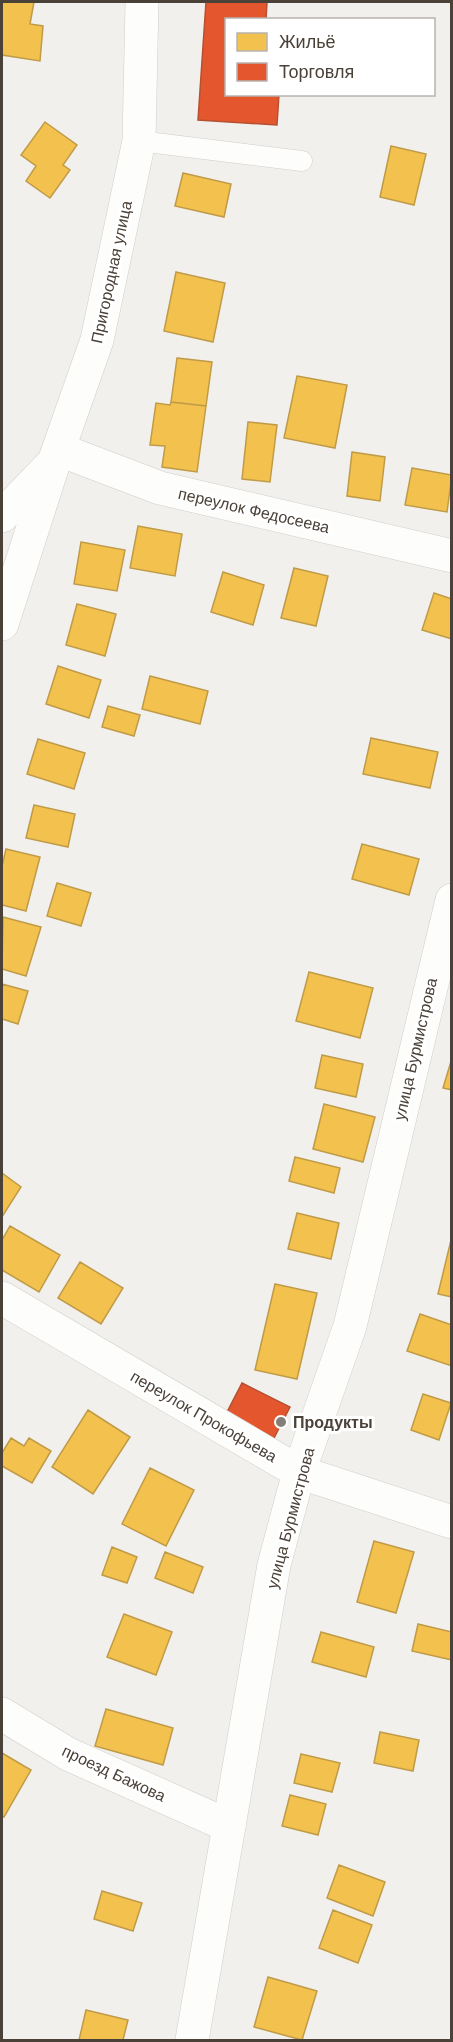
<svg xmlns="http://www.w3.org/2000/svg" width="453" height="2042" font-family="Helvetica,sans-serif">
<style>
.homes{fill:#f2c14e;stroke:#c09b47;stroke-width:1.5}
.shops{fill:#e4572e;stroke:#b65031;stroke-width:1.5}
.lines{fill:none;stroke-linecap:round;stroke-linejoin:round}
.service-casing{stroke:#d0cecb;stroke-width:21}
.minor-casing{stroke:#d0cecb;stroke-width:34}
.tertiary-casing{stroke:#d0cecb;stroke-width:34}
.service{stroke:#fdfdfc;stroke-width:20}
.minor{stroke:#fdfdfc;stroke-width:33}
.tertiary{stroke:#fdfdfc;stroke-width:33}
.poi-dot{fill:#857e77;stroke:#fff;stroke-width:2}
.labels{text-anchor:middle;stroke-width:6;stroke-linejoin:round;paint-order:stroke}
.street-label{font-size:16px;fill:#4a4138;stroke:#fff}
.poi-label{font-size:16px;font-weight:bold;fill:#4a4138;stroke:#fff;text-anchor:start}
</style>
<rect width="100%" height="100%" fill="#f2f0ed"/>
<path class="homes" d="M2 2H34L30 24 43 26 40 61 2 55Z
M45 122 77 145 63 165 70 170 50 198 26 181 36 166 21 155Z
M391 146 426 154 414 205 380 197Z
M183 173 231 184 224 217 175 206Z
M176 272 225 283 213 342 164 331Z
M177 358 212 362 206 406 171 402Z
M297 376 347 385 335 448 284 438Z
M171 402 206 406 197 472 162 467 165 446 150 445 156 403 170 405Z
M248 422 277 425 270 482 242 479Z
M352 452 385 457 380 501 347 496Z
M412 468 452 475 447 512 405 505Z
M138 526 182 534 175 576 130 568Z
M81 542 125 550 117 591 74 584Z
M294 568 328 576 316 626 281 618Z
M223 572 264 585 253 625 211 612Z
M434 593 452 599V639L422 630Z
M77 604 116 614 105 656 66 645Z
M58 666 101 680 89 718 46 704Z
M150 676 208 691 200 724 142 709Z
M108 706 140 715 134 736 102 727Z
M371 738 438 752 430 788 363 774Z
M38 739 85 753 74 789 27 774Z
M34 805 75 814 68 847 26 838Z
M362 844 419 859 409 895 352 879Z
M6 849 40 857 26 911 2 905V866Z
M57 883 91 893 81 926 47 916Z
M3 917 41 927 26 976 2 969Z
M309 972 373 988 360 1038 296 1021Z
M2 984 28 991 18 1024 2 1019Z
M322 1055 363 1064 356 1097 315 1088Z
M452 1058V1090L443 1088Z
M324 1104 375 1117 363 1162 313 1149Z
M295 1157 340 1168 334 1193 289 1181Z
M2 1173 21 1187 2 1217Z
M297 1213 339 1223 331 1259 288 1249Z
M10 1226 60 1255 39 1292 2 1270V1240Z
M451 1240H452V1297L438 1294Z
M80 1262 123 1288 101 1324 58 1298Z
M275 1284 317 1293 297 1379 255 1370Z
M420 1314 452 1325V1366L407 1351Z
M423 1394 451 1403 439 1440 411 1430Z
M88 1410 130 1437 93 1494 52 1467Z
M11 1438 24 1446 29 1438 51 1451 32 1483 2 1466V1453Z
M150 1468 194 1490 166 1546 122 1524Z
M374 1541 414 1552 396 1613 357 1602Z
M112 1547 137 1557 127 1583 102 1575Z
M165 1552 203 1567 193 1593 155 1578Z
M124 1614 172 1632 156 1675 107 1657Z
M418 1624 452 1632V1660L412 1651Z
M321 1632 374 1647 366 1677 312 1662Z
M106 1709 173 1728 163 1765 95 1746Z
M380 1732 419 1740 413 1771 374 1763Z
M2 1753 31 1770 4 1817 2 1816Z
M301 1754 340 1763 332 1792 294 1783Z
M290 1795 326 1804 318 1835 282 1826Z
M339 1865 385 1882 373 1916 327 1898Z
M102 1891 142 1903 133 1931 94 1919Z
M333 1910 372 1925 358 1963 319 1948Z
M268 1977 317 1991 302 2040 254 2027Z
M86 2010 128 2020 123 2040H79Z"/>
<path class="shops" d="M206 2H267L266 20H226V94H279L277 125 198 120Z
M242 1383 290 1407 274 1438 226 1414Z"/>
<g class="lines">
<g class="service-casing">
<path id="service" d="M139 141 302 161"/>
</g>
<g class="minor-casing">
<path id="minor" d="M2 516 54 462
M299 1472 452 1522
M2 1714 68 1754 229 1826"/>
</g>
<g class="tertiary-casing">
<path id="tertiary" d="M60 450 160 488 452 556
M2 624 54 462 97 340 139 141 142 2
M2 1298 299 1472
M192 2040 274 1565 299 1472 350 1326 452 900"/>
</g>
<use href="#service" class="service"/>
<use href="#minor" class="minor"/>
<use href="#tertiary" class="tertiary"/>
</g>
<circle class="poi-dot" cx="281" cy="1422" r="6"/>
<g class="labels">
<g class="street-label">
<text transform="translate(111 272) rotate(-78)" y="6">Пригородная улица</text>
<text transform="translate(254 510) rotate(13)" y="6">переулок Федосеева</text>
<text transform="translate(415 1049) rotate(-77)" y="6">улица Бурмистрова</text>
<text transform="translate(204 1416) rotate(30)" y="6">переулок Прокофьева</text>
<text transform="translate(290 1518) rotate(-75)" y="6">улица Бурмистрова</text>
<text transform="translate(114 1773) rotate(25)" y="6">проезд Бажова</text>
</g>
<g class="poi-label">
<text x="293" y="1428">Продукты</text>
</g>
</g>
<rect width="453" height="2042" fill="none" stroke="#4a4138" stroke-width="6"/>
<rect x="225" y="18" width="210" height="78" fill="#ffffff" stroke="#b7b3af" stroke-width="1.5"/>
<rect x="237" y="33" width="30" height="18" fill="#f2c14e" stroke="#b7b3af" stroke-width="1.5"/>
<text x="279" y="48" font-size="18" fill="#4a4138">Жильё</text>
<rect x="237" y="63" width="30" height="18" fill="#e4572e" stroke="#b7b3af" stroke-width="1.5"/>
<text x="279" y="78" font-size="18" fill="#4a4138">Торговля</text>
</svg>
